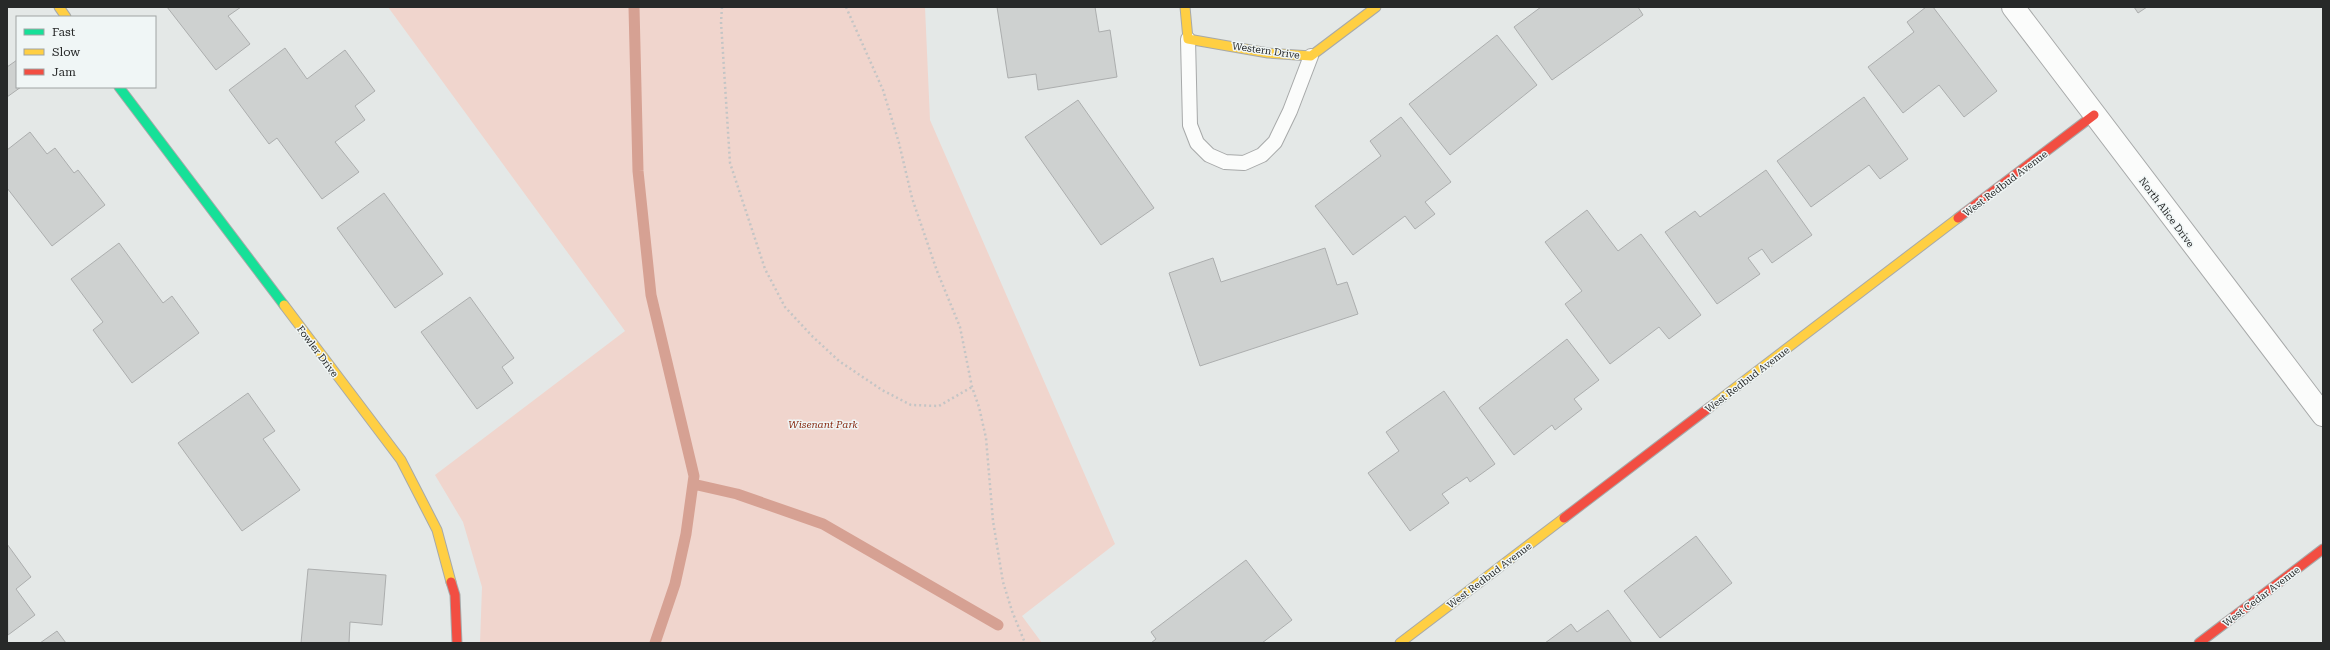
<svg xmlns="http://www.w3.org/2000/svg" width="2330" height="650" font-family="'Roboto Serif',serif">
<style>
.green{fill:#f0d5cd}
.lines{fill:none;stroke-linecap:round;stroke-linejoin:round}
.stream{stroke:#d6a193;stroke-width:11}
.building{fill:#ced1d0;stroke:#acaeae}
.lane-casing{stroke:#a7a9a9;stroke-width:16}
.street-casing{stroke:#a7a9a9;stroke-width:24}
.fast-casing{stroke:#a7a9a9;stroke-width:11}
.slow-casing{stroke:#a7a9a9;stroke-width:11}
.jam-casing{stroke:#a7a9a9;stroke-width:11}
.path{stroke:#c4c5c5;stroke-width:2.5;stroke-dasharray:2 3;stroke-linecap:butt}
.lane{stroke:#fbfcfb;stroke-width:14}
.street{stroke:#fbfcfb;stroke-width:22}
.fast{stroke:#16e098;stroke-width:9}
.slow{stroke:#ffcf43;stroke-width:9}
.jam{stroke:#f24e42;stroke-width:9}
.labels{text-anchor:middle;stroke-width:3;stroke-linejoin:round;paint-order:stroke}
.street-label{font-size:10px;fill:#272929;stroke:#f0f6f6}
.park-label{font-size:10px;font-style:italic;fill:#882c14;stroke:#f0f6f6}
</style>
<rect width="100%" height="100%" fill="#e4e8e7"/>
<path class="green" d="M388 7H925L930 120 1115 544 1022 616 1042 643H480L482 587 463 522 435 475 625 331Z"/>
<g class="lines">
<path class="stream" d="M634 7 638 171 651 295 694 476 686 534 675 584 655 643
M693 484 737 494 823 524 998 625"/>
</g>
<path class="building" d="M167 7H241L228 16 250 44 216 70Z
M997 7H1095L1099 32 1110 30 1117 77 1038 90 1036 74 1008 78Z
M1541 7H1638L1643 15 1552 80 1514 27Z
M1926 7H1933L1997 91 1964 117 1939 85 1903 113 1868 67 1914 32 1907 22Z
M2134 7H2147L2138 13Z
M1497 35 1537 85 1450 155 1409 104Z
M285 48 307 79 345 50 375 91 355 106 365 120 335 142 359 172 322 199 277 138 269 144 229 90Z
M17 60V87H21L7 97V67Z
M1864 97 1908 159 1880 179 1869 165 1811 207 1777 161Z
M1078 100 1154 208 1101 245 1025 137Z
M1401 117 1451 182 1425 202 1435 214 1415 229 1405 216 1353 255 1315 206 1381 156 1370 141Z
M30 132 47 154 55 148 74 173 78 170 105 205 52 246 7 188V150Z
M1766 170 1812 235 1772 263 1762 249 1748 258 1760 274 1717 304 1665 232 1695 211 1700 217Z
M384 193 443 274 395 308 337 228Z
M1587 210 1618 251 1641 234 1701 315 1669 339 1659 327 1610 364 1565 304 1582 291 1545 242Z
M119 243 163 303 172 296 199 333 132 383 93 330 103 322 71 279Z
M1325 248 1337 285 1347 282 1358 314 1200 366 1169 273 1213 258 1221 282Z
M470 297 514 358 502 367 513 383 477 409 421 332Z
M1567 339 1599 380 1574 399 1582 409 1555 430 1552 425 1514 455 1479 408Z
M1444 391 1495 464 1470 482 1467 477 1442 494 1449 503 1410 531 1368 473 1399 451 1386 432Z
M248 393 275 431 263 439 300 490 242 531 178 443Z
M1696 536 1732 583 1660 638 1624 591Z
M7 544 31 577 16 589 35 615 8 635Z
M1246 560 1292 620 1262 643H1151L1156 639 1151 632Z
M308 569 386 575 382 625 350 622 349 643H301Z
M1608 610 1632 643H1545L1571 624 1577 632Z
M57 631 66 643H40Z"/>
<g class="lines">
<g class="lane-casing">
<path id="lane" d="M1188 39 1190 125 1197 143 1209 155 1225 162 1244 163 1262 155 1275 142 1290 111 1311 56"/>
</g>
<g class="street-casing">
<path id="street" d="M2013 7 2323 415"/>
</g>
<g class="fast-casing">
<path id="fast" d="M119 87 284 305"/>
</g>
<g class="slow-casing">
<path id="slow" d="M59 7 66 17
M1185 7 1188 39 1268 53 1311 56 1376 7
M284 305 401 460 437 530 451 582
M1710 407 1958 218
M1400 643 1564 518"/>
</g>
<g class="jam-casing">
<path id="jam" d="M1958 218 2094 115
M1564 518 1710 407
M451 582 455 595 457 643
M2199 643 2323 549"/>
</g>
<path class="path" d="M722 7 721 22 730 163 765 269 785 307 812 336 839 361 882 390 911 405 939 406 972 387
M846 7 883 90 899 143 912 198 937 271 960 327 972 387 979 407 986 438 993 521 1003 582 1012 611 1025 643"/>
<use href="#lane" class="lane"/>
<use href="#street" class="street"/>
<use href="#fast" class="fast"/>
<use href="#slow" class="slow"/>
<use href="#jam" class="jam"/>
</g>
<g class="labels">
<g class="street-label">
<text transform="translate(1266 50) rotate(8)" y="4">Western Drive</text>
<text transform="translate(2005 183) rotate(-37)" y="4">West Redbud Avenue</text>
<text transform="translate(2167 212) rotate(53)" y="4">North Alice Drive</text>
<text transform="translate(318 351) rotate(53)" y="4">Fowler Drive</text>
<text transform="translate(1747 379) rotate(-37)" y="4">West Redbud Avenue</text>
<text transform="translate(1489 575) rotate(-37)" y="4">West Redbud Avenue</text>
<text transform="translate(2261 596) rotate(-37)" y="4">West Cedar Avenue</text>
</g>
<g class="park-label">
<text x="823" y="428">Wisenant Park</text>
</g>
</g>
<rect width="2330" height="650" fill="none" stroke="#272929" stroke-width="16"/>
<rect x="16" y="16" width="140" height="72" fill="#f0f6f6" stroke="#a0a4a4"/>
<rect x="24" y="29" width="20" height="6" fill="#16e098" stroke="#a0a4a4"/>
<text x="52" y="36" font-size="12" fill="#272929">Fast</text>
<rect x="24" y="49" width="20" height="6" fill="#ffcf43" stroke="#a0a4a4"/>
<text x="52" y="56" font-size="12" fill="#272929">Slow</text>
<rect x="24" y="69" width="20" height="6" fill="#f24e42" stroke="#a0a4a4"/>
<text x="52" y="76" font-size="12" fill="#272929">Jam</text>
</svg>
